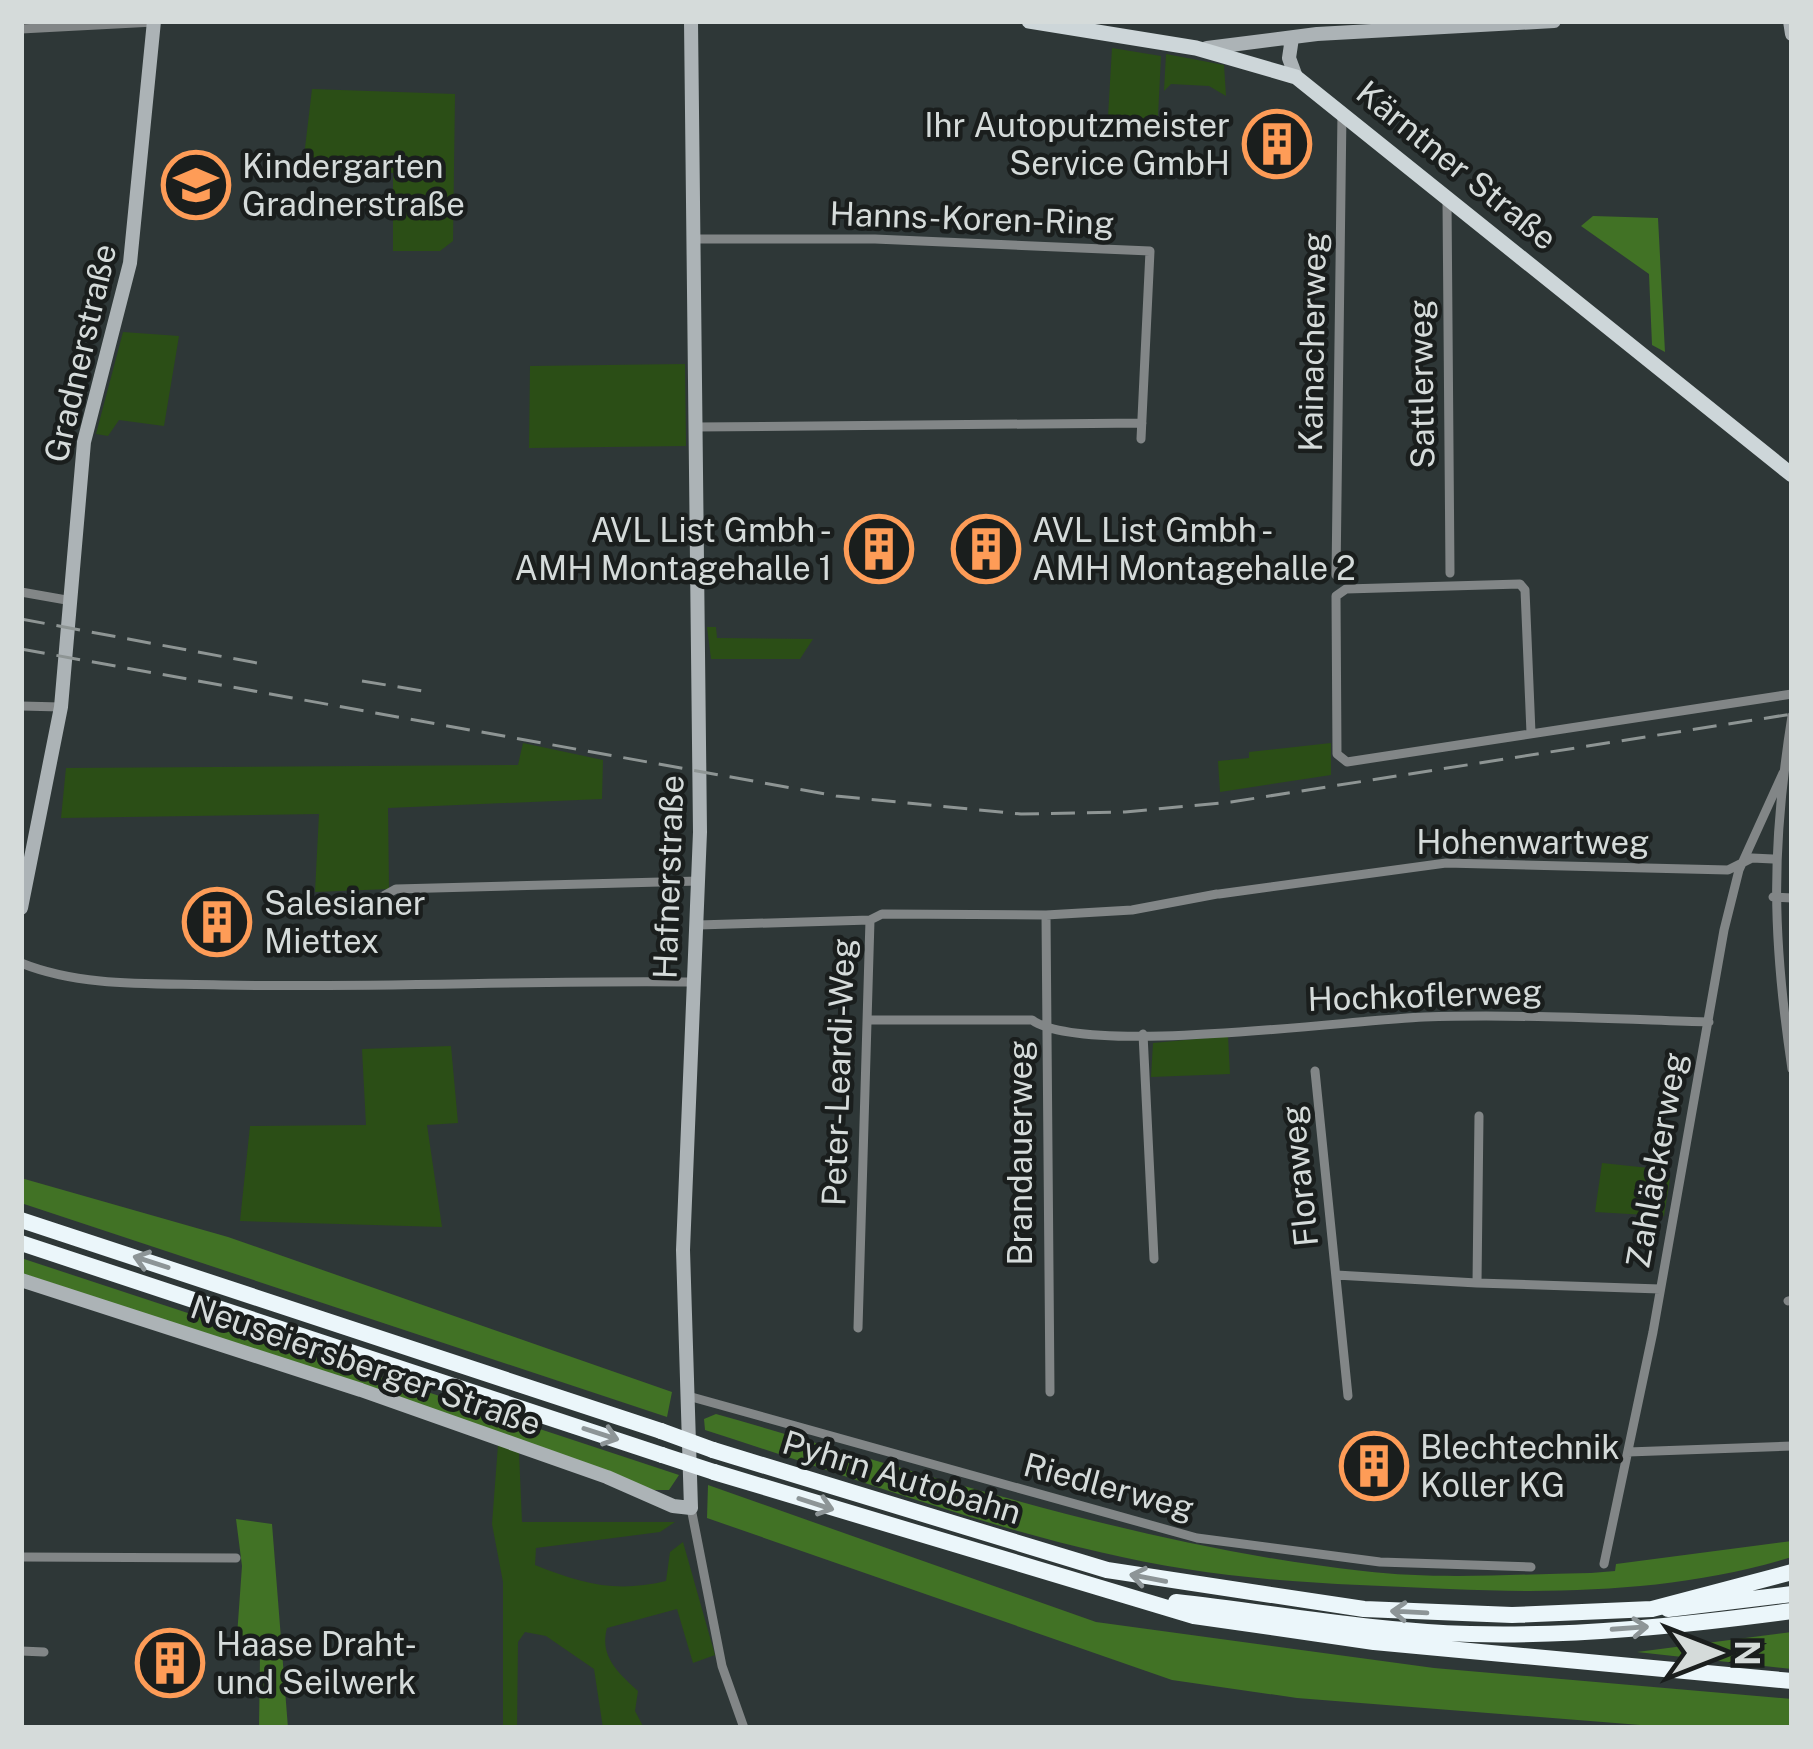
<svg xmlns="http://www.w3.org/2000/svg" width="1813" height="1749" font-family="'Public Sans',sans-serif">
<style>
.green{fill:#2b4e16}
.forest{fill:#417225}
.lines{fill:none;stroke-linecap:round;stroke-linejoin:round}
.street{stroke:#828687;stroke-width:9}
.secondary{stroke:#acb3b6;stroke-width:14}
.primary{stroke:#cdd6d9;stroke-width:15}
.highway{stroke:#ebf6fa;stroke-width:16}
.rail{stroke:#8e9594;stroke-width:3;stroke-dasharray:24 12;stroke-linecap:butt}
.highway-bridge{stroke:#ebf6fa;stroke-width:16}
.oneway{stroke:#8d9597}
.labels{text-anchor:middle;stroke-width:9;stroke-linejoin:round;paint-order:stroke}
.poi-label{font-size:33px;fill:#d5dbda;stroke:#1a1e1d;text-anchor:start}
.street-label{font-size:33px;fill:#d5dbda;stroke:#1a1e1d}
</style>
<rect width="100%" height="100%" fill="#2e3737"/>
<path class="green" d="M1112 48 1161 56 1157 136 1107 134Z
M1166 54 1224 65 1226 96 1209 86 1171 84 1164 91Z
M312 89 455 94 453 241 440 251H393V173L303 165Z
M123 332 179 336 164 426 119 420 108 436 96 434Z
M685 364 686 446 529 448 530 366Z
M707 627H716L717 638 813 639 800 659H711Z
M523 743 603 760 602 799 388 808 389 889 315 892 319 814 61 818 66 768 518 765Z
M1331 743V775L1220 792 1218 761 1249 758V752Z
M1228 1036 1230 1074 1151 1077 1153 1043Z
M451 1046 458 1123 427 1125 442 1227 240 1221 250 1126 366 1125 362 1049Z
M1602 1163 1649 1168V1177L1670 1179 1664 1216 1595 1212Z
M498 1445 519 1452 522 1522H675L660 1532 536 1548 535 1565C582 1584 616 1593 666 1581L670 1552 683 1542 715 1655 693 1663 677 1609 607 1628C599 1657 619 1673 638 1691L635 1711 644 1728H603L594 1669 546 1636 525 1632 518 1642 517 1728H503V1582L492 1524Z"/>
<path class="forest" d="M1593 216 1658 218 1665 352 1652 345 1649 274 1581 226Z
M21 1178 228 1237 672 1392 667 1417 21 1203Z
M21 1258 679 1475 669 1490H654L442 1412 21 1273Z
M716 1414C929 1474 1142 1547 1363 1571 1437 1580 1516 1574 1591 1573L1615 1571 1616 1564 1792 1541V1557C1681 1591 1564 1594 1449 1589 1361 1585 1273 1583 1186 1569 1022 1543 862 1480 705 1430L704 1419Z
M708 1485 1096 1622 1434 1668 1792 1699V1728H1678L1297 1698 1172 1680 707 1518Z
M236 1519 272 1524 288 1728H259L260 1657 241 1656 236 1650 242 1566Z
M1792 1632V1669L1637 1652Z"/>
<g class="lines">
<path class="street" d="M21 29 154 22
M1447 200 1450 573
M692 239H875L1150 251 1141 439
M695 427 1142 423
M1336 575 1342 112
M21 592 72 601
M21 706 61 707
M1792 716C1771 848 1772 936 1792 1069
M1531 733 1525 590 1520 584 1346 589 1336 596 1337 754 1347 762 1792 694
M1219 894 1446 863 1728 870 1752 858 1773 859
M1773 897 1792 898
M378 899 396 889 699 881
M870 920 882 914 1046 915
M698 925 870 920 858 1328
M21 963C83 988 155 983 221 985 378 988 535 980 691 982
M868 1020H1032C1084 1057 1348 1020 1424 1017 1519 1014 1614 1019 1709 1022
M1143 1034 1154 1259
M1315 1071 1348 1396
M1336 1275 1477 1283 1479 1116
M1477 1283 1660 1289
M1788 1301 1792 1300
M1050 1392 1046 915 1132 910 1217 894
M688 1396 1197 1538 1380 1562 1531 1567
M1628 1452 1792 1446
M691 1508 722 1666 744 1728
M21 1557 236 1558
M1604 1564 1653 1332 1724 930 1739 870 1783 773
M21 1651 44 1652"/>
<path class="secondary" d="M1790 21 1792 34
M1292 38 1289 58 1296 77
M1207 48 1317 34 1554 21
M21 908 61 707 84 442 130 263 154 21
M21 1280 361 1390 607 1477 673 1506 691 1508 683 1250 700 832 691 21"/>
<path class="primary" d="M1029 21 1196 48 1296 77 1792 475"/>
<path class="highway" d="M21 1220 661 1431
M21 1243 662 1455
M713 1450 1107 1570 1364 1609 1512 1615 1652 1609 1792 1572
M714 1472 1194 1616 1374 1642 1792 1681
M1176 1602C1274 1613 1371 1631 1470 1634 1577 1637 1686 1625 1792 1611
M1668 1609 1792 1594"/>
<path class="rail" d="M21 619 257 663
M21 649 836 796 1021 814 1125 812 1231 802 1792 714
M362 681 423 691"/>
<path class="highway-bridge" d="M661 1431 713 1450
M662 1455 714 1472"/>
</g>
<defs><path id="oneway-shaft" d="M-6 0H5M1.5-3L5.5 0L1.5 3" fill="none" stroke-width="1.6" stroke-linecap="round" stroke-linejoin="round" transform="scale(3)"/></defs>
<g class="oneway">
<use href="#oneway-shaft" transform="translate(151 1262) rotate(-162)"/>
<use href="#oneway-shaft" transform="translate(601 1434) rotate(18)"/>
<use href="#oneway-shaft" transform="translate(816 1504) rotate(18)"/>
<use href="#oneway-shaft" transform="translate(1148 1578) rotate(-169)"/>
<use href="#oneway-shaft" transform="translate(1409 1612) rotate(-177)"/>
<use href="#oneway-shaft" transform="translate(1630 1628) rotate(-4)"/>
</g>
<defs>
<g id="building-ring" transform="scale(3.45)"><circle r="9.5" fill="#1a1e1d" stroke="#fe9c57" stroke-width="1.5"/><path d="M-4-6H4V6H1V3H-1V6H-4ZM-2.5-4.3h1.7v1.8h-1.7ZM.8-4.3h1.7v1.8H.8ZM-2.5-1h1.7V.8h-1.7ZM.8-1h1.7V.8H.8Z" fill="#fe9c57"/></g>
<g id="school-ring" transform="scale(3.45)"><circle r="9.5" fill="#1a1e1d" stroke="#fe9c57" stroke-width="1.5"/><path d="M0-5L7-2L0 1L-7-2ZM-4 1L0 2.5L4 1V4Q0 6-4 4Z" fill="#fe9c57"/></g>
</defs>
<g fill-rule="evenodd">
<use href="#building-ring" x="1277" y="144"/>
<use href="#school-ring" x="196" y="185"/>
<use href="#building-ring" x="879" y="549"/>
<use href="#building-ring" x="986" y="549"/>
<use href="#building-ring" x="217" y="922"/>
<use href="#building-ring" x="1374" y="1466"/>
<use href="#building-ring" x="170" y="1663"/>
</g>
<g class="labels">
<g class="poi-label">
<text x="1230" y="137" text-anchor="end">Ihr Autoputzmeister<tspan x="1230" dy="38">Service GmbH</tspan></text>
<text x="242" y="178">Kindergarten<tspan x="242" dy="38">Gradnerstraße</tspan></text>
<text x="832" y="542" text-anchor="end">AVL List Gmbh -<tspan x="832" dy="38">AMH Montagehalle 1</tspan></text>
<text x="1032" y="542">AVL List Gmbh -<tspan x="1032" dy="38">AMH Montagehalle 2</tspan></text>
<text x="264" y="915">Salesianer<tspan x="264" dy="38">Miettex</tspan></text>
<text x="1420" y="1459">Blechtechnik<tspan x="1420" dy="38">Koller KG</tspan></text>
<text x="216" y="1656">Haase Draht-<tspan x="216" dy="38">und Seilwerk</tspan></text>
</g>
<g class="street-label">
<text transform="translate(1457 165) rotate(39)" y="12">Kärntner Straße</text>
<text transform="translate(972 218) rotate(2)" y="12">Hanns-Koren-Ring</text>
<text transform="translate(1312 342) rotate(-89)" y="12">Kainacherweg</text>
<text transform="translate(80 353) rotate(-77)" y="12">Gradnerstraße</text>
<text transform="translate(1421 384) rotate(-91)" y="12">Sattlerweg</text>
<text x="1533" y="854">Hohenwartweg</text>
<text transform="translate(668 877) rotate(-88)" y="12">Hafnerstraße</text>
<text transform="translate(1425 995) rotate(-2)" y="12">Hochkoflerweg</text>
<text transform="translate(838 1072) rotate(-88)" y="12">Peter-Leardi-Weg</text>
<text transform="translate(1020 1153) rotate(-90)" y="12">Brandauerweg</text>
<text transform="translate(1656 1160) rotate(-80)" y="12">Zahläckerweg</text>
<text transform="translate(1299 1176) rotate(-96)" y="12">Floraweg</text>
<text transform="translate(366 1365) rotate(19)" y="12">Neuseiersberger Straße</text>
<text transform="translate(902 1477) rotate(17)" y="12">Pyhrn Autobahn</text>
<text transform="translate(1109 1486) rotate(15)" y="12">Riedlerweg</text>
</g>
</g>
<rect width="1813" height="1749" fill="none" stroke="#d5dbda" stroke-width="48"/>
<g transform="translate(1717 1653) rotate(90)" stroke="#1a1e1d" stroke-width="9" paint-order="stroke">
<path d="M0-9L21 45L0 30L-21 45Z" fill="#d5dbda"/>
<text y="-18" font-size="33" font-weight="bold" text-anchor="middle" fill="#d5dbda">N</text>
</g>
</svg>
